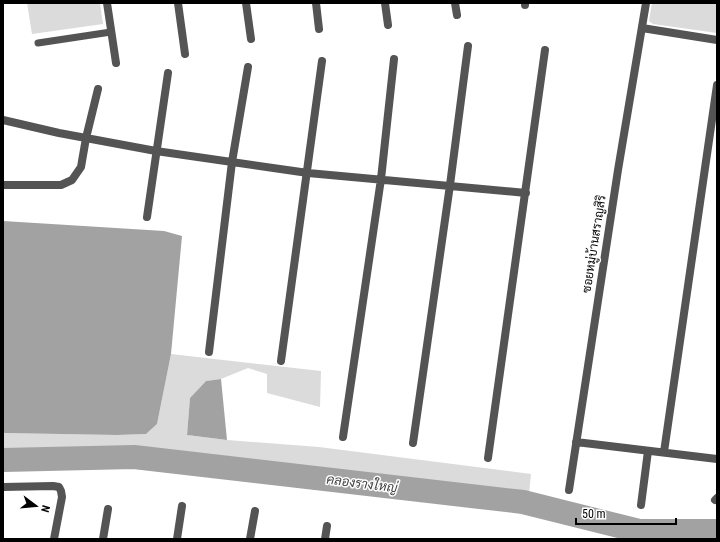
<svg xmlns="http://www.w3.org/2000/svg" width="720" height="542" font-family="'Roboto Condensed',Sarabun,sans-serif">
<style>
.green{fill:#dbdbdb}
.water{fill:#a2a2a2}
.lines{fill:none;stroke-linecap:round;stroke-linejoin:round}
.river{stroke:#a2a2a2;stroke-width:24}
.service{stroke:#545454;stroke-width:7}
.minor{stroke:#545454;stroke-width:8}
.labels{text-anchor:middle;stroke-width:3;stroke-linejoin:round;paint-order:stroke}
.street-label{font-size:12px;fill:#000;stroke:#fff}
.water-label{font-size:13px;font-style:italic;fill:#434343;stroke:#fff}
</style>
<rect width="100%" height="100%" fill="#fff"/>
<path class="green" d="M27 3H100L103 24 32 34Z
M652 3H717V33L653 24 649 21Z
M171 354 321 371 320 407 267 393V374L248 368 221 379 206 381 190 398 187 435 227 440 319 447 531 474 529 494 448 482 322 469 221 457 110 450 55 453 3 448V433L117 435 146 434 157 424Z"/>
<path class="water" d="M3 221 164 231 182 236 171 354 157 424 146 434 117 435 3 433Z
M221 379 227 440 187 435 190 398 206 381Z"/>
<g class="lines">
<path class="river" d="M3 460 134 457 523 502 639 531H717"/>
<path class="service" d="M38 43 111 32"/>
<path class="minor" d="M107 3 116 63
M178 3 185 54
M246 3 251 39
M316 3 319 29
M385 3 388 25
M455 3 457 15
M525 3V5
M642 28 717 40
M3 120 59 133 156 151 308 173 526 193
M3 185H61L72 180 81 167 86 138 98 89
M147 217 168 73
M209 352 232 162 248 67
M281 361 322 61
M343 437 381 179 394 59
M576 442 717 459
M413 443 450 185 468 46
M664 452 717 85
M488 458 545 50
M3 487 53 486 59 487 61 491 62 497 54 539
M569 490 618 170 646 3
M715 500 717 498
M641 505 648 451
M103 539 108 509
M177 539 182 506
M250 539 255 511
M325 539 327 526"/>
</g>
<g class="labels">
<g class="street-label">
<text transform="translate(594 244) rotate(-81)" y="4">ซอยหมู่บ้านสราญสิริ</text>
</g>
<g class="water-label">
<text transform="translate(362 483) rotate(7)" y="5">คลองรางใหญ่</text>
</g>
</g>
<rect width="720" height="542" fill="none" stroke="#000000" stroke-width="8"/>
<g transform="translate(36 506) rotate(106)" stroke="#ffffff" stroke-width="3" paint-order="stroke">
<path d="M0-3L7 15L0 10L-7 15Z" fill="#000000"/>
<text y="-6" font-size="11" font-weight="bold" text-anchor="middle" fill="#000000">N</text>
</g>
<path d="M576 518v6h100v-6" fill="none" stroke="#000000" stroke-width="2"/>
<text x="582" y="518" font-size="12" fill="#000000" stroke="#ffffff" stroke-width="3" paint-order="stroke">50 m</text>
</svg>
